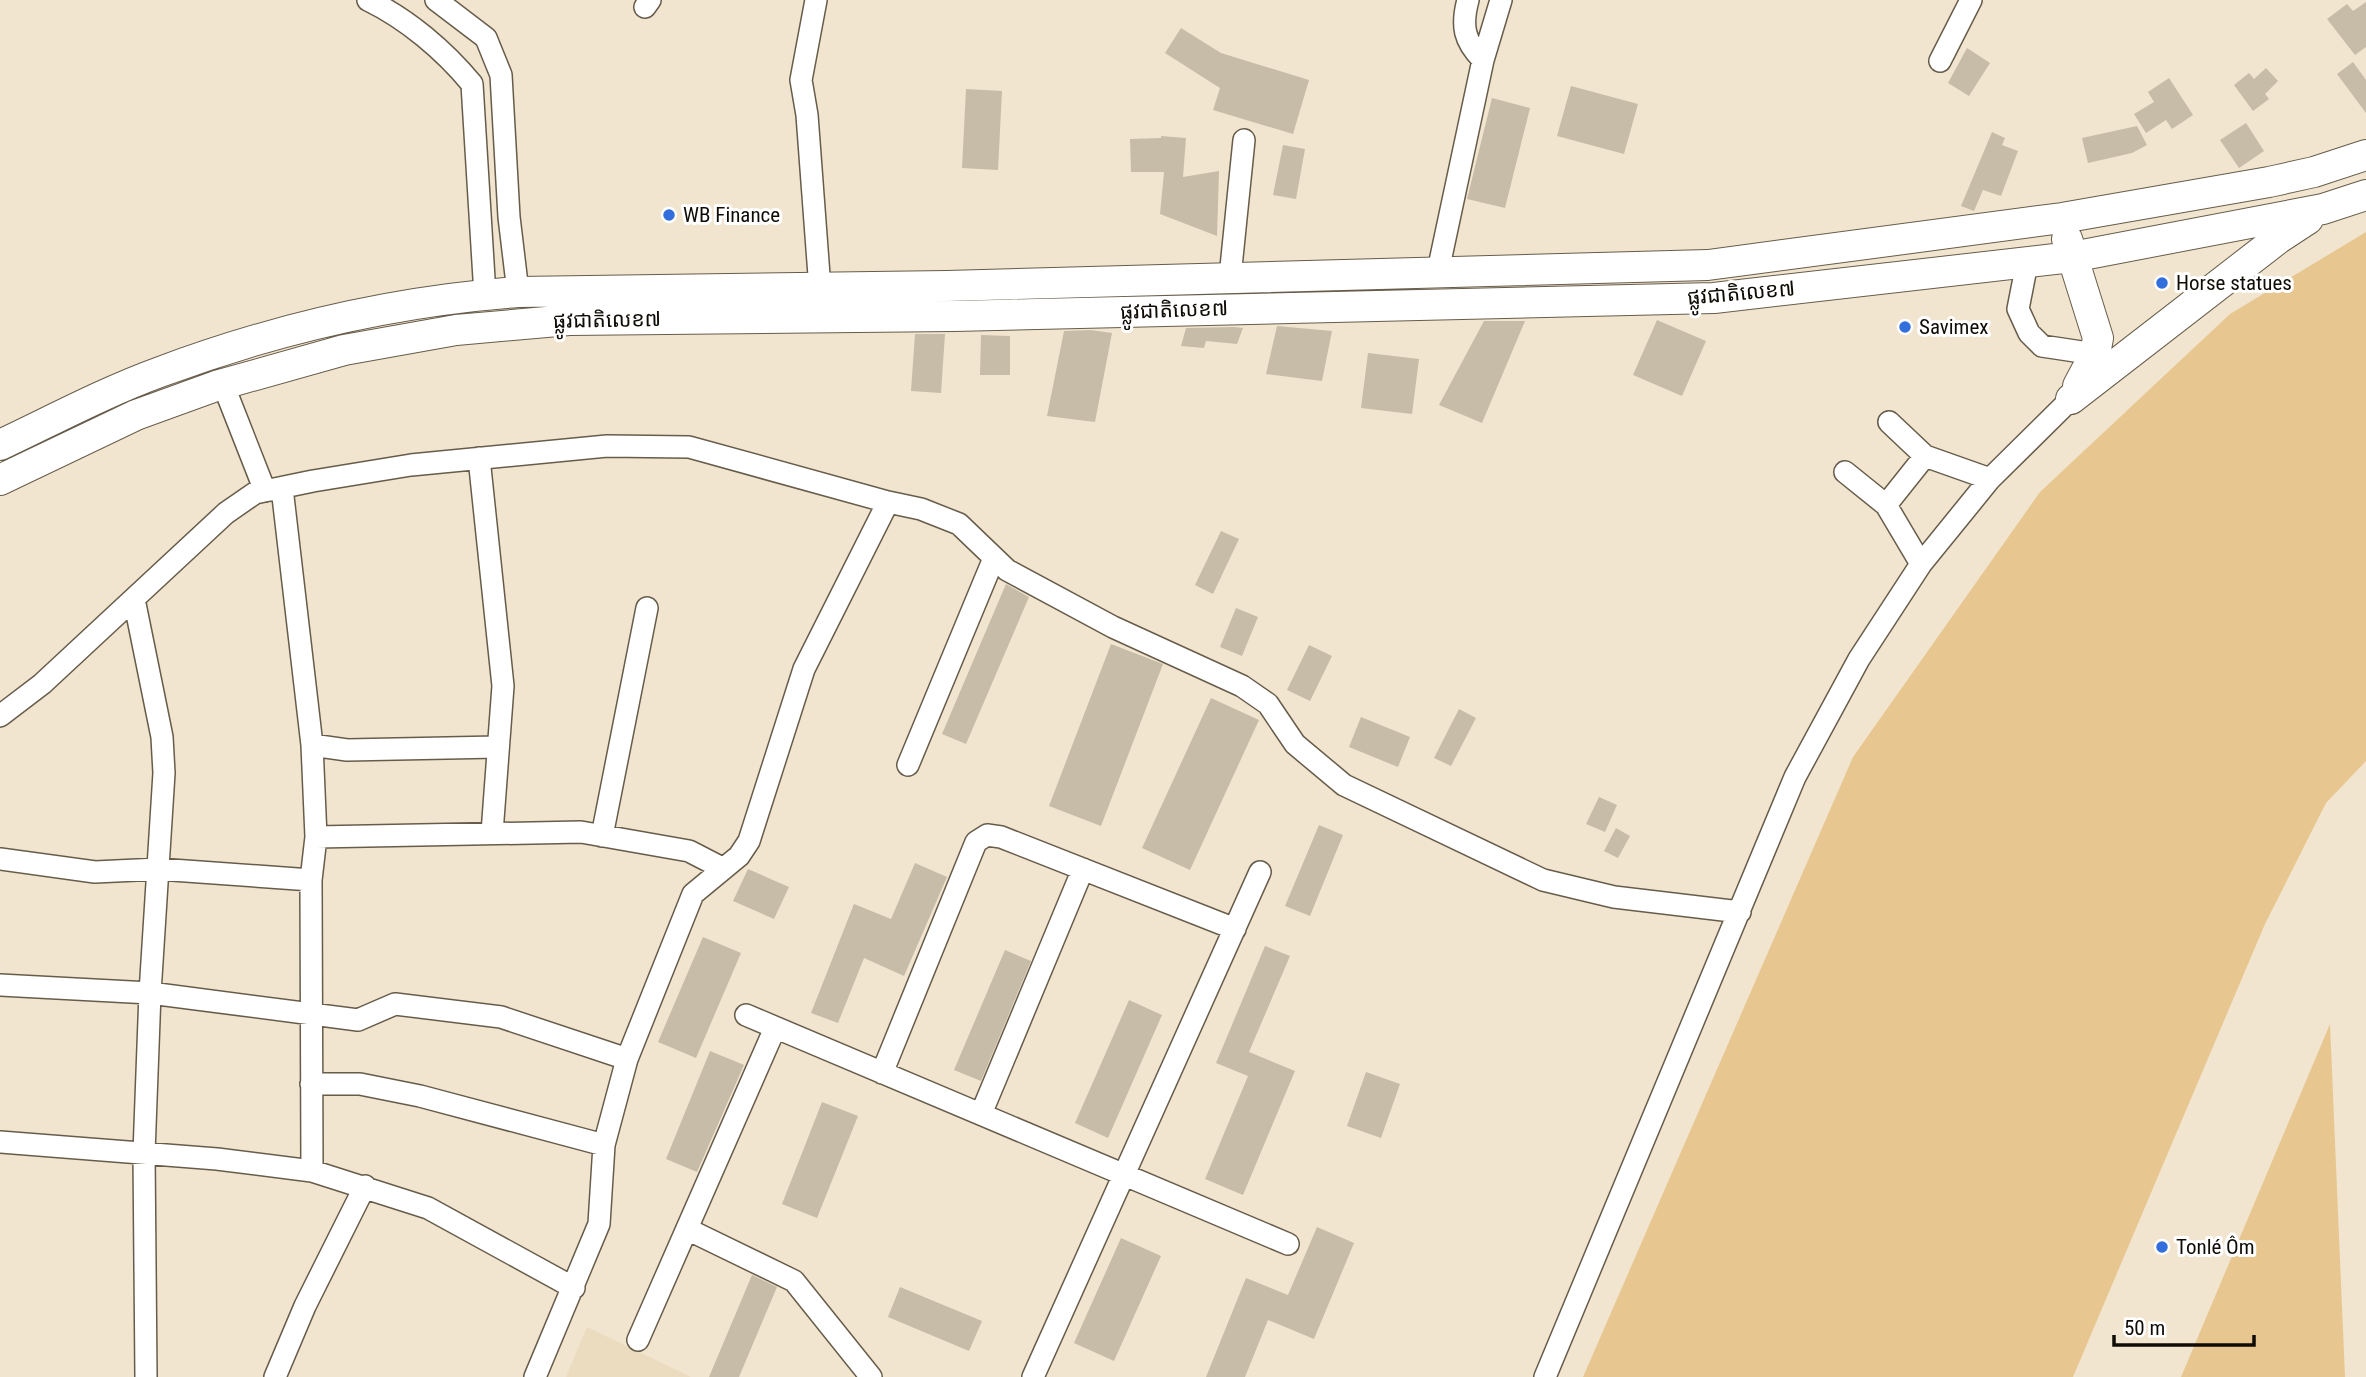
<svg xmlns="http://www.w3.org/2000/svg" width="2366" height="1377" font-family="'Roboto Condensed','Noto Sans Khmer',sans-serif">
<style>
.built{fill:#ebdbbf}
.green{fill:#e7c78f}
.building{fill:#c7bca7}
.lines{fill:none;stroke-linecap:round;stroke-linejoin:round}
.minor-casing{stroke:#675c4a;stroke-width:24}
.highway-casing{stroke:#675c4a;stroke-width:32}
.minor{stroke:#fff;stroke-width:21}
.highway{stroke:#fff;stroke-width:30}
.poi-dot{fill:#326edc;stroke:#fff;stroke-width:2.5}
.labels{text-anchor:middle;stroke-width:6;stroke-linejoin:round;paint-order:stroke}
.poi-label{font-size:21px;fill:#0f0b05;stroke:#fff;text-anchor:start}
.street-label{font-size:21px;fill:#0f0b05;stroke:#fff}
</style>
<rect width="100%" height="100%" fill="#f1e5d0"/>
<path class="built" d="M587 1327 691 1377H566Z"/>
<path class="green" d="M2366 232V761L2326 803 2265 924 2073 1377H1583L1853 757 2040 492 2230 314Z
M2330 1024 2345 1377H2181Z"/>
<path class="building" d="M2366 2V47L2355 55 2327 19 2347 4 2353 11Z
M1181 28 1221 53 1309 80 1293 134 1213 110 1220 88 1165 53Z
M1967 48 1990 63 1969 96 1948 83Z
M2353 62 2366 80V113L2337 74Z
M2266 68 2278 81 2265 94 2269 99 2253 111 2234 85 2249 73 2254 79Z
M2169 78 2193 115 2172 129 2166 120 2146 133 2134 114 2154 102 2148 92Z
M1571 86 1638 104 1624 154 1557 136Z
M966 89 1002 91 998 170 962 168Z
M1492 98 1530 108 1505 208 1467 199Z
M2246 123 2264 151 2239 168 2220 140Z
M2137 126 2147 145 2132 153 2088 163 2082 138Z
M1992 132 2005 138 2002 145 2018 151 2001 196 1983 190 1974 211 1961 206Z
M1161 136 1186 138 1183 177 1219 171 1217 236 1160 214 1164 172H1131L1130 139 1161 138Z
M1283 145 1305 149 1296 199 1273 195Z
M1657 320 1706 341 1682 396 1633 375Z
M1484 321H1525L1482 423 1439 405Z
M1277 326 1332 331 1322 381 1266 374Z
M1186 328 1234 327 1243 328 1237 344 1206 341 1204 348 1181 346Z
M1091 330 1112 333 1095 422 1047 416 1064 331Z
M915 334H945L941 393 911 391Z
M981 335 1010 336V375H980Z
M1368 353 1419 359 1412 414 1361 408Z
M1221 531 1239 539 1213 594 1195 585Z
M1006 584 1029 597 966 744 942 734Z
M1236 608 1258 617 1242 656 1220 647Z
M1111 644 1163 664 1101 826 1049 806Z
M1309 645 1332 656 1310 701 1287 690Z
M1211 698 1259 720 1190 870 1142 848Z
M1459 709 1476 718 1451 766 1434 758Z
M1361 717 1410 737 1398 767 1349 747Z
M1599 797 1617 805 1605 832 1586 824Z
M1319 825 1343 835 1310 916 1285 906Z
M1616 828 1630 836 1618 858 1604 851Z
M915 863 947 877 904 976 864 958 838 1023 811 1013 854 904 891 919Z
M748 869 789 887 774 919 733 901Z
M703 937 741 953 696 1058 658 1042Z
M1265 946 1290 956 1249 1052 1295 1071 1243 1195 1205 1179 1248 1076 1216 1063Z
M1005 950 1031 961 981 1081 954 1070Z
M1129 1000 1162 1015 1108 1138 1075 1123Z
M710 1051 744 1065 697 1172 666 1159Z
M1366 1072 1400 1084 1381 1138 1347 1126Z
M822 1102 858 1116 817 1218 782 1204Z
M1317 1227 1354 1243 1314 1339 1268 1320 1245 1377H1206L1246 1278 1288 1295Z
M1121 1238 1161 1256 1114 1361 1074 1343Z
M752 1275 777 1287 739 1377H709Z
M900 1287 982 1321 969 1351 888 1317Z"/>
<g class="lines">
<g class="minor-casing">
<path id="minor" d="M368 0C407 19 444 50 472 84L485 295
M436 0 486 38 501 75 509 217 518 292
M816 0 801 80 807 115 820 289
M1468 0C1461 26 1464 41 1483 60
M645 7 650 0
M1940 61 1971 0
M2027 263 2018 309 2029 333 2042 346 2095 354
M1438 271 1483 60 1501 0
M1230 277 1244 140
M223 384 265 491
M1889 422 1925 456
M479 458 503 686 492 833
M1845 472 1886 505
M282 488 312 745 316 837
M1921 564 1886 505 1925 456 1990 479
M134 599 162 737 164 773 150 993 144 1153 146 1377
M0 716 42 684 226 513 255 493 313 481 411 465 607 446 689 447 888 502 921 509 959 524 1007 570 1113 627 1242 686 1268 704 1295 744 1344 785 1543 880 1614 897 1740 912
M312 745 347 750 497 747
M908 765 994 558
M602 836 647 608
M0 859 95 872 158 869 311 880 316 837 581 832 689 851 722 868
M311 880 312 1171
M0 985 150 993 358 1020 395 1004 501 1017 627 1059
M746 1015 1288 1244
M882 1073 976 842 987 835 1001 837 1235 929
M311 1084H360L420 1096 604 1145
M981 1114 1083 869
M0 1142 217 1159 312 1171 428 1208 574 1288
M687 1229 794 1281 871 1377
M638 1340 775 1028
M275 1377 305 1306 365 1186
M535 1377 599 1224 604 1145 627 1059 693 894 739 856 749 841 804 669 888 502
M1033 1377 1260 872
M1545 1377 1795 777 1859 659 1921 564 1990 479 2071 399"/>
</g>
<g class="highway-casing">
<path id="highway" d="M2067 239 2098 338 2095 354 2078 386
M2071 399 2279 238 2308 219
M0 445C53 420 105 392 160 372 275 329 396 301 518 292L947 286 1708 265 2062 218 2269 182 2314 172 2366 155
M0 480 136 415 216 386 344 350 456 330 569 320 954 316 1714 298 2072 257 2323 209 2366 195"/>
</g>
<use href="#minor" class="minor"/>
<use href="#highway" class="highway"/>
</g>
<g class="poi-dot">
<circle cx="669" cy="215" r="7"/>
<circle cx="2162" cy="283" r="7"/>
<circle cx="1905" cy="327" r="7"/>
<circle cx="2162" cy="1247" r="7"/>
</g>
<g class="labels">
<g class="poi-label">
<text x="683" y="222">WB Finance</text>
<text x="2176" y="290">Horse statues</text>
<text x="1919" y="334">Savimex</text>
<text x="2176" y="1254">Tonlé Ôm</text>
</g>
<g class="street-label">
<text transform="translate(1741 293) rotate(-5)" y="7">ផ្លូវជាតិលេខ៧</text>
<text transform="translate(1174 310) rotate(-2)" y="7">ផ្លូវជាតិលេខ៧</text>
<text transform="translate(607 320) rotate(-1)" y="7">ផ្លូវជាតិលេខ៧</text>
</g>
</g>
<path d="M2114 1335v10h140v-10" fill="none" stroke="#0f0b05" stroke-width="3.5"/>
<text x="2124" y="1335" font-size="21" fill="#0f0b05" stroke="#ffffff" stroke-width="5" paint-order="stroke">50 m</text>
</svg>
